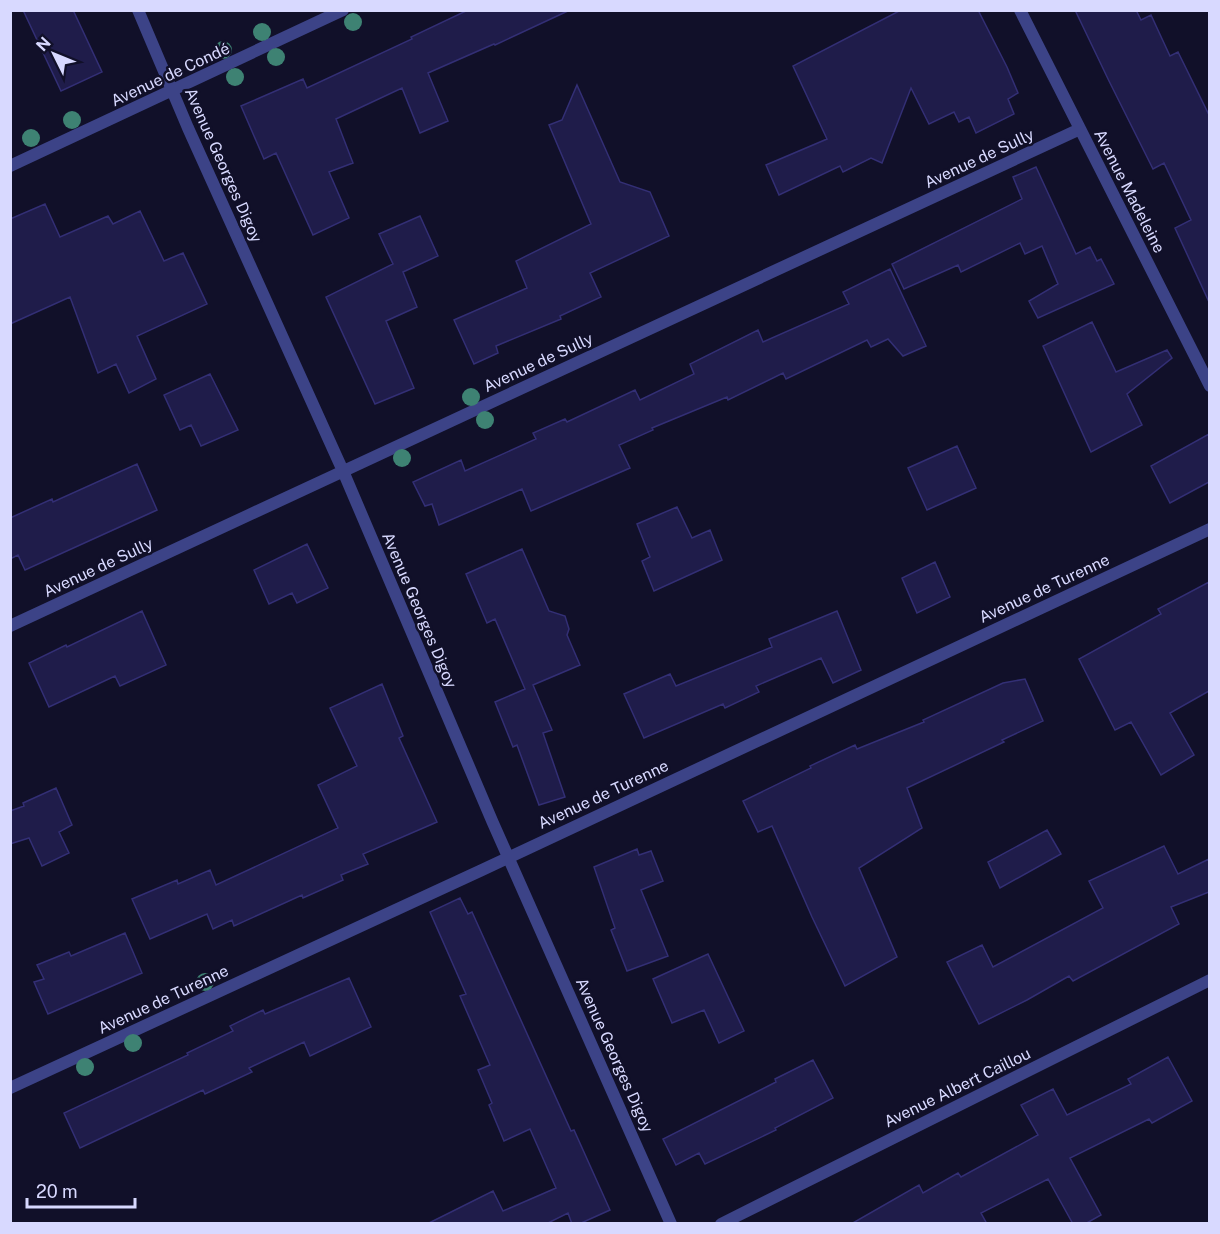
<svg xmlns="http://www.w3.org/2000/svg" width="1220" height="1234" font-family="'Public Sans',sans-serif">
<style>
.building{fill:#1f1c4a;stroke:#332f75;stroke-width:1.5}
.lines{fill:none;stroke-linecap:round;stroke-linejoin:round}
.minor{stroke:#3c4387;stroke-width:12}
.tree{fill:#3e8273}
.labels{text-anchor:middle;stroke-width:5;stroke-linejoin:round;paint-order:stroke}
.street-label{font-size:16px;fill:#d8d9ff;stroke:#111029}
</style>
<rect width="100%" height="100%" fill="#111029"/>
<path class="building" d="M23 10H73L102 72 61 91Z
M468 10H570L495 45 494 44 428 73 448 121 420 133 402 88 336 119 353 163 329 172 349 218 313 235 276 153 264 159 241 106 303 79 307 88 412 39 411 37Z
M901 10H978L1007 67 1018 93 1008 99 1014 114 976 133 969 117 959 122 954 112 929 124 911 88 882 163 871 158 843 172 840 166 779 195 766 165 827 139 793 66Z
M1075 10H1136L1141 20 1151 15 1170 56 1178 52 1209 115V302L1175 228 1191 220 1164 163 1153 169 1109 81Z
M577 85 620 182 650 192 669 236 590 273 601 297 560 316 561 319 496 346 498 353 474 364 454 320 527 288 516 261 591 224 549 125 562 120Z
M1036 167 1076 254 1090 247 1097 261 1101 259 1114 284 1038 318 1029 301 1058 284 1042 246 1025 254 1020 243 961 272 958 265 904 289 892 264 1022 199 1013 177Z
M45 204 60 237 108 216 113 224 140 211 164 261 183 253 207 304 137 336 156 379 129 393 116 364 98 373 70 297 10 324V219Z
M420 216 438 256 403 272 417 307 386 321 414 388 375 404 326 297 393 264 379 234Z
M890 269 926 346 903 356 888 339 871 347 867 340 786 379 783 373 728 400 727 397 652 428 653 430 619 445 630 468 531 511 522 489 439 525 432 504 425 506 413 482 461 460 465 471 536 439 533 433 565 419 567 422 635 390 640 400 694 374 690 364 758 330 763 342 849 304 843 292Z
M1092 322 1116 372 1167 350 1172 358 1127 394 1142 425 1091 452 1043 346Z
M210 374 238 430 201 446 191 425 180 430 164 395Z
M1209 434V482L1170 503 1151 466Z
M957 446 976 488 927 510 908 468Z
M137 464 157 510 25 570 18 555 10 559V518L52 499 53 502Z
M677 507 692 538 710 530 722 560 654 591 642 561 650 557 637 524Z
M307 544 328 588 297 603 292 593 269 604 254 570Z
M522 549 549 611 565 616 569 629 567 635 580 665 533 685 552 730 543 733 565 797 539 805 517 745 513 747 495 702 525 689 495 619 487 623 466 574Z
M935 562 950 597 917 613 902 578Z
M1209 582V691L1170 713 1194 755 1161 775 1131 722 1115 730 1079 659 1161 614 1158 609Z
M142 611 166 665 120 686 115 676 49 707 29 663 66 645 67 647Z
M837 611 861 670 833 683 821 658 756 686 759 692 725 708 723 704 644 738 624 694 670 674 676 686 772 647 769 639Z
M1025 679 1043 721 1002 740 1004 742 907 788 922 828 859 868 897 957 845 986 812 917 772 826 758 832 743 801 811 768 810 766 855 745 857 749 924 722 923 720 1003 683Z
M382 684 403 736 399 738 437 822 363 854 368 864 341 875 343 880 303 898 302 895 234 926 232 920 213 929 207 914 150 939 132 899 177 880 178 884 210 870 216 885 338 828 318 785 357 766 330 708Z
M56 788 72 825 59 832 69 853 42 866 29 838 10 844V811L24 806 23 803Z
M1047 830 1061 854 1000 888 988 862Z
M1164 846 1178 874 1209 859V892L1171 907 1179 924 1073 981 1069 976 1027 1000 979 1024 947 962 982 945 993 967 1103 908 1089 881Z
M637 849 639 855 651 851 663 881 641 890 668 956 627 971 611 930 615 928 594 867Z
M460 898 468 914 472 912 571 1131 574 1130 610 1210 579 1224H572L568 1213 546 1224H427L493 1191 503 1211 556 1188 530 1129 504 1141 489 1105 492 1103 478 1070 490 1065 460 996 466 994 430 912Z
M125 933 142 973 48 1014 34 982 44 979 37 965 69 952 71 956Z
M708 954 744 1031 719 1043 704 1010 672 1023 653 979Z
M349 978 371 1027 310 1056 304 1042 249 1068 252 1072 205 1094 203 1090 80 1148 64 1113 188 1055 187 1053 233 1031 230 1026 263 1010 265 1014Z
M1168 1057 1192 1101 1152 1123 1149 1119 1070 1158 1101 1215 1085 1224H1073L1048 1179 981 1213 987 1224H851L919 1185 923 1193 958 1173 961 1177 1038 1135 1021 1105 1053 1089 1067 1115 1131 1084 1128 1079Z
M813 1060 833 1098 775 1128 776 1130 705 1164 699 1153 676 1165 663 1139 776 1082 775 1079Z"/>
<g class="lines">
<path class="minor" d="M138 10 188 128 343 471 493 823 671 1224
M1020 10 1210 386
M10 166 343 10
M10 626 1080 129
M10 1088 482 870 1210 529
M721 1224 1210 980"/>
</g>
<g class="tree">
<circle cx="353" cy="22" r="9"/>
<circle cx="262" cy="32" r="9"/>
<circle cx="223" cy="50" r="9"/>
<circle cx="276" cy="57" r="9"/>
<circle cx="235" cy="77" r="9"/>
<circle cx="72" cy="120" r="9"/>
<circle cx="31" cy="138" r="9"/>
<circle cx="471" cy="397" r="9"/>
<circle cx="485" cy="420" r="9"/>
<circle cx="402" cy="458" r="9"/>
<circle cx="205" cy="982" r="9"/>
<circle cx="133" cy="1043" r="9"/>
<circle cx="85" cy="1067" r="9"/>
</g>
<g class="labels">
<g class="street-label">
<text transform="translate(170 74) rotate(-25)" y="6">Avenue de Condé</text>
<text transform="translate(979 158) rotate(-25)" y="6">Avenue de Sully</text>
<text transform="translate(224 165) rotate(66)" y="6">Avenue Georges Digoy</text>
<text transform="translate(1130 191) rotate(63)" y="6">Avenue Madeleine</text>
<text transform="translate(538 362) rotate(-25)" y="6">Avenue de Sully</text>
<text transform="translate(98 567) rotate(-25)" y="6">Avenue de Sully</text>
<text transform="translate(1044 588) rotate(-25)" y="6">Avenue de Turenne</text>
<text transform="translate(420 610) rotate(67)" y="6">Avenue Georges Digoy</text>
<text transform="translate(603 794) rotate(-25)" y="6">Avenue de Turenne</text>
<text transform="translate(163 999) rotate(-25)" y="6">Avenue de Turenne</text>
<text transform="translate(615 1055) rotate(66)" y="6">Avenue Georges Digoy</text>
<text transform="translate(957 1087) rotate(-26)" y="6">Avenue Albert Caillou</text>
</g>
</g>
<rect width="1220" height="1234" fill="none" stroke="#d8d9ff" stroke-width="24"/>
<g transform="translate(54 54) rotate(313)" stroke="#111029" stroke-width="4.5" paint-order="stroke">
<path d="M0-4.5L10 22L0 15L-10 22Z" fill="#d8d9ff"/>
<text y="-9" font-size="16" font-weight="bold" text-anchor="middle" fill="#d8d9ff">N</text>
</g>
<path d="M27 1198v9h108v-9" fill="none" stroke="#d8d9ff" stroke-width="3"/>
<text x="36" y="1198" font-size="18" fill="#d8d9ff" stroke="#111029" stroke-width="4.5" paint-order="stroke">20 m</text>
</svg>
